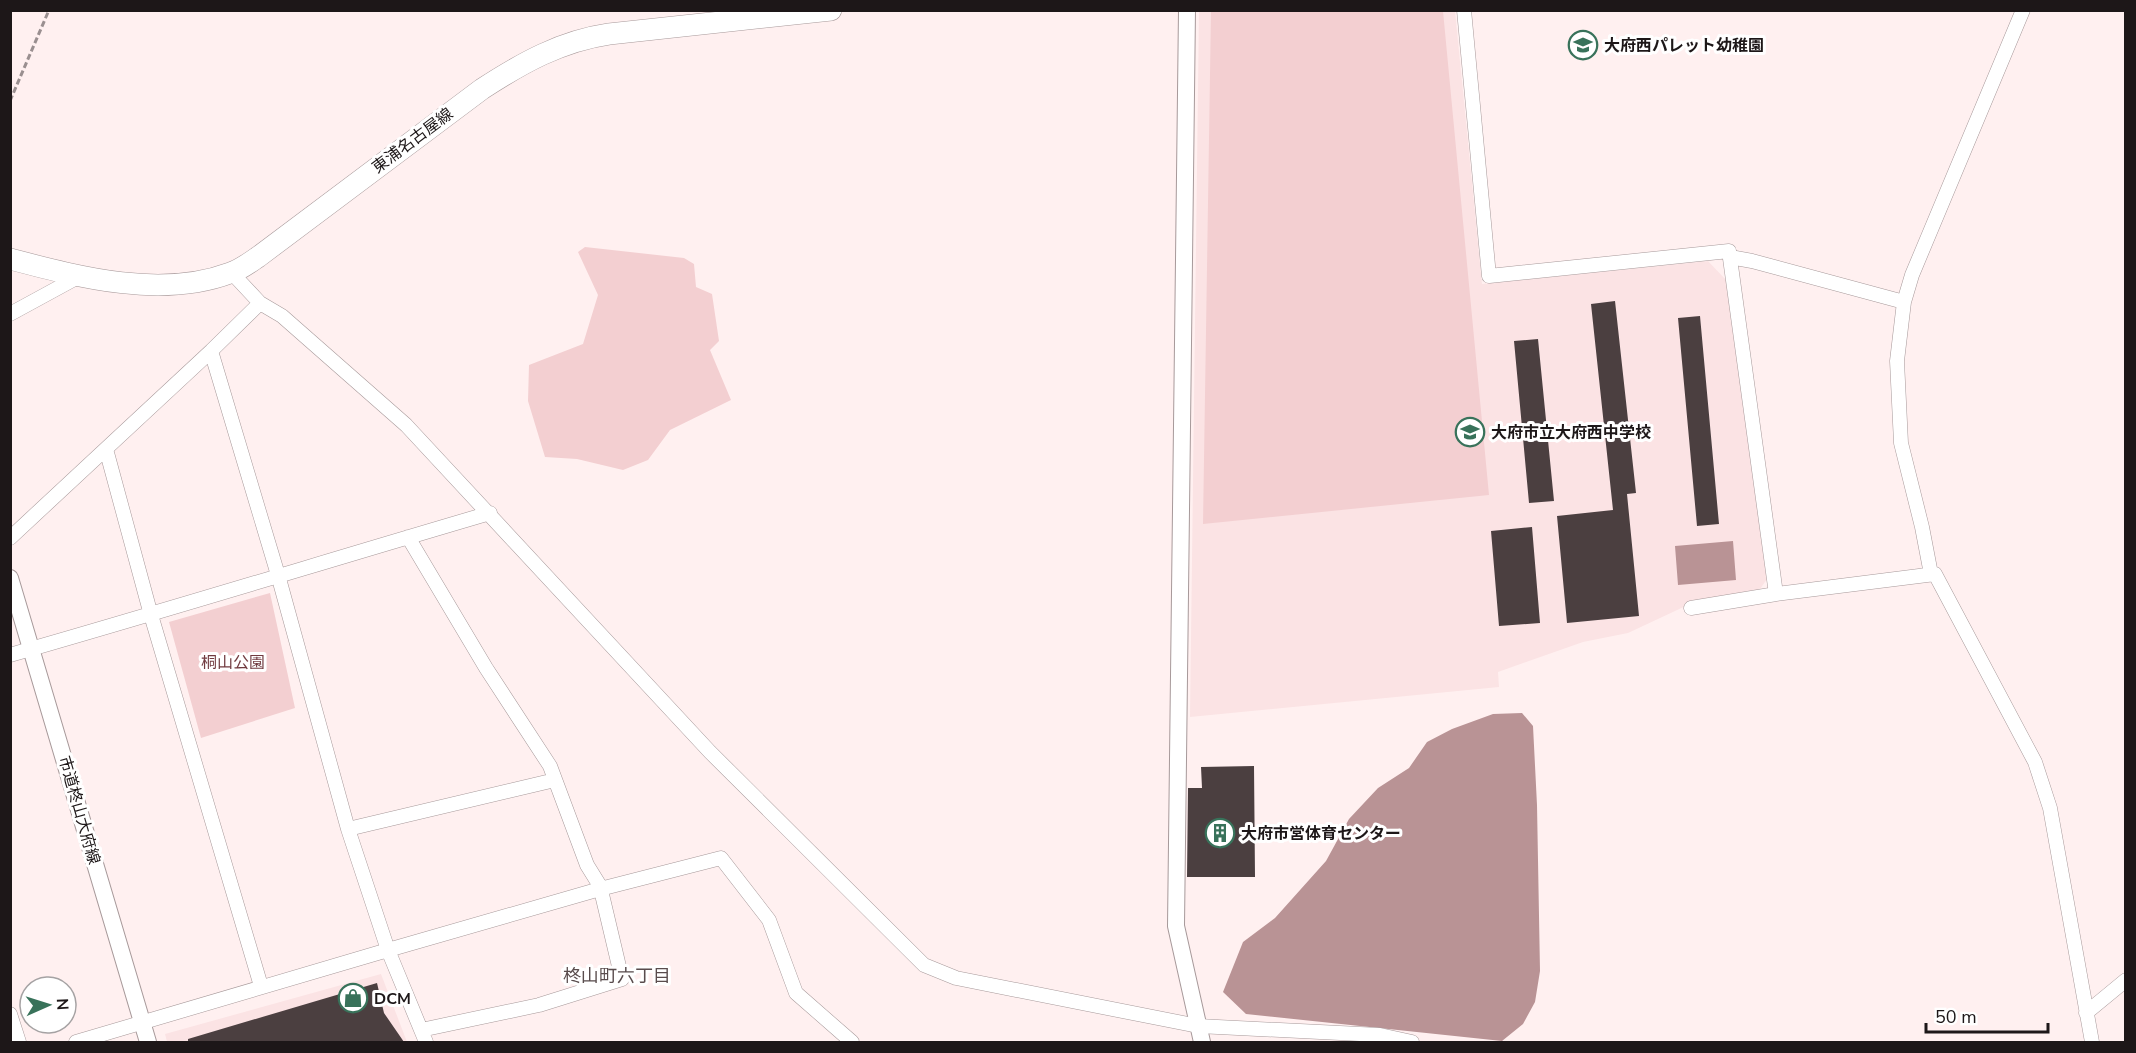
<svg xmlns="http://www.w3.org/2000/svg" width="2136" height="1053" font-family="'Nunito Sans','Noto Sans JP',sans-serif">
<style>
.built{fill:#fbe3e4}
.green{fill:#f3cfd1}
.water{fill:#b99395}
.building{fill:#4b3f40}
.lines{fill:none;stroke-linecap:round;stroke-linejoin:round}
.minor-casing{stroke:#a7999a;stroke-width:15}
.tertiary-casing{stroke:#a7999a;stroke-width:18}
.primary-casing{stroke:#a7999a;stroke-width:22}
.path{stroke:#9a8f90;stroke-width:3;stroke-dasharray:6 3;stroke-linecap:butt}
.minor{stroke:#fff;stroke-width:14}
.tertiary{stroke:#fff;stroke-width:16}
.primary{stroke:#fff;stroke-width:21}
.labels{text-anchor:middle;stroke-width:6;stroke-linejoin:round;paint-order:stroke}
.poi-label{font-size:16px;font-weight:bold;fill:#1d1718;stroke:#fff;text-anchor:start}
.street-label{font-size:16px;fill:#1d1718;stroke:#fff}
.park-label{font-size:16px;fill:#713b40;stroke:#fff}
.neighbourhood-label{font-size:18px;fill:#594c4d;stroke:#fff}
</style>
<rect width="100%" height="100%" fill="#fff0f0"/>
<path class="built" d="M1199 11H1455L1482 284 1708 261 1726 280 1767 579 1758 592 1690 604 1628 633 1583 642 1498 672 1499 687 1190 717Z
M381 974 407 1042H167L165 1034Z"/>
<path class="green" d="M1211 11H1443L1489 495 1203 524Z
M585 247 684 258 694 264 696 287 712 294 719 341 710 350 731 400 670 430 648 460 623 470 577 459 545 457 528 401 529 365 583 344 598 295 578 252Z
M270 593 295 708 201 738 169 622Z"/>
<path class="water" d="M1733 541 1736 580 1678 585 1675 546Z
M1522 713 1533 726 1537 805 1540 971 1535 1002 1523 1024 1502 1041 1246 1014 1223 992 1243 942 1275 918 1326 861 1349 819 1378 788 1409 768 1427 742 1452 729 1493 714Z"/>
<path class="building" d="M1615 301 1636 493 1627 494 1639 616 1567 623 1557 516 1613 510 1591 304Z
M1700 316 1719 524 1697 526 1678 318Z
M1538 339 1554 501 1529 503 1514 341Z
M1532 527 1540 623 1499 626 1491 531Z
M1254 766 1255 877H1187L1188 788H1202L1201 767Z
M377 983 384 1013 404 1042H188V1039Z"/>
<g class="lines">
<g class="minor-casing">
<path id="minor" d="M1464 10 1489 276 1729 251 1776 594
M1730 257 1752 261 1904 302
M232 273 260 303 282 316 406 425 710 752 924 965 956 978 1198 1026 1380 1035 1412 1042
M10 314 78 277
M211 351 278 575 348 829 388 950 426 1042
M106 449 151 615 261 986
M408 537 486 668 550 766 587 865 600 886 622 979 539 1005 421 1030
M10 538 211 351 260 303
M1931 574 1922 527 1901 443 1897 361 1904 302 1912 275 2023 10
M1691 608 1776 594 1935 574 2035 762 2050 808 2092 1042
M10 655C171 609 330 560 490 513
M348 829 555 780
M2086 1013 2126 980
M10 1014 19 1042
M76 1042 388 950 600 889 721 858 769 920 796 993 852 1042"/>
</g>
<g class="tertiary-casing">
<path id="tertiary" d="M1187 10 1176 926 1202 1042
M10 578 148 1042"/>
</g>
<g class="primary-casing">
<path id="primary" d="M10 259C79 277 161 299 230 273 240 270 249 263 258 257L482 89C522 63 561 41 609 34L831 10"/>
</g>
<path class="path" d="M10 101 49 10"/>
<use href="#minor" class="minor"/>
<use href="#tertiary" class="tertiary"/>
<use href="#primary" class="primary"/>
</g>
<defs>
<g id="school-ring" transform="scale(1.5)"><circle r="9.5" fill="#fff" stroke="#38725a" stroke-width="1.5"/><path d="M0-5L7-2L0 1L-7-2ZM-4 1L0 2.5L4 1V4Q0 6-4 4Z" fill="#38725a"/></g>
<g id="building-ring" transform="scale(1.5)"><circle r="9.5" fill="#fff" stroke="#38725a" stroke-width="1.5"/><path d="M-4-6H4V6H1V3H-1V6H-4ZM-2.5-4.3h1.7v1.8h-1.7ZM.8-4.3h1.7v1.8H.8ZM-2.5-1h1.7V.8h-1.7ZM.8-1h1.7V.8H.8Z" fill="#38725a"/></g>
<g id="shop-ring" transform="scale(1.5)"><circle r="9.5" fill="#fff" stroke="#38725a" stroke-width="1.5"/><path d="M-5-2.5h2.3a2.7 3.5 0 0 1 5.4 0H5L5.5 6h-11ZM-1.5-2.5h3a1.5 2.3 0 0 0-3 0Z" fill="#38725a"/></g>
</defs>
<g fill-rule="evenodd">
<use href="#school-ring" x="1583" y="45"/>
<use href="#school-ring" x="1470" y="432"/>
<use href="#building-ring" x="1220" y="833"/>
<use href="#shop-ring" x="353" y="998"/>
</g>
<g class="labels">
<g class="poi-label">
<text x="1604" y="51">大府西パレット幼稚園</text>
<text x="1491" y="438">大府市立大府西中学校</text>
<text x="1241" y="839">大府市営体育センター</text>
<text x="374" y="1004">DCM</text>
</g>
<g class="street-label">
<text transform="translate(412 140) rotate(-37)" y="6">東浦名古屋線</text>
<text transform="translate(80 810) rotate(74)" y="6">市道柊山大府線</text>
</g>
<g class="park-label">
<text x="233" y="668">桐山公園</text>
</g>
<g class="neighbourhood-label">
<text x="617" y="982">柊山町六丁目</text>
</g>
</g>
<rect width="2136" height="1053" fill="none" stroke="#1d1718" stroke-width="24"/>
<g transform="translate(48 1005) rotate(87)"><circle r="28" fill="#ffffff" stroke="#a5a2a3" stroke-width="1.5"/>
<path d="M0-4.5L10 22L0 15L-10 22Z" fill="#38725a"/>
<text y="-9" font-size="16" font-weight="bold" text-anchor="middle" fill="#1d1718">N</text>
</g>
<path d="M1926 1023v9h122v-9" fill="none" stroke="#1d1718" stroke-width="3"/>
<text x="1935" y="1023" font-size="18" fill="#1d1718" stroke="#ffffff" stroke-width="4.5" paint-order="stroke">50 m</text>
</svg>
